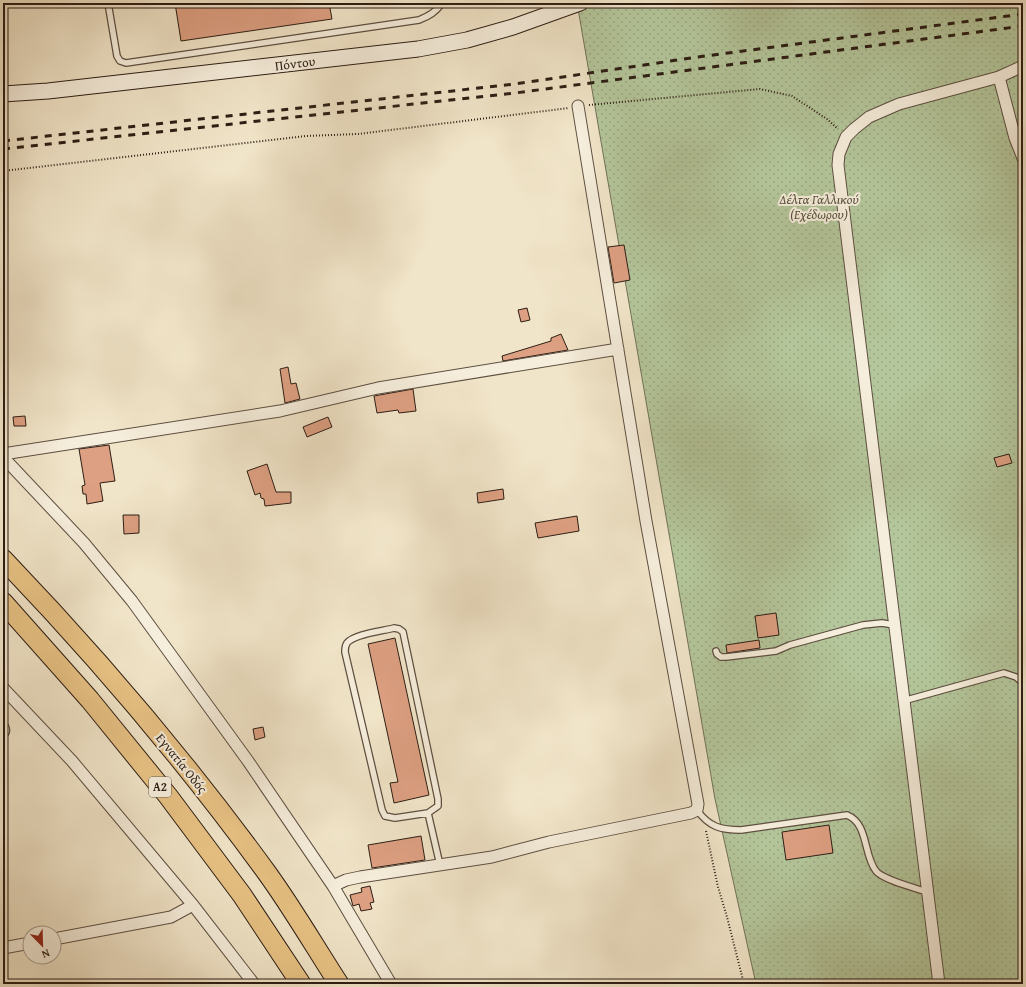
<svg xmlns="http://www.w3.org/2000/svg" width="1026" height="987" font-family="'Gentium Book Plus',serif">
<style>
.grass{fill:url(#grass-dots);stroke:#707258}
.building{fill:#dda082;stroke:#2c1d14}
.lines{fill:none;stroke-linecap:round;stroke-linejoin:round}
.lane-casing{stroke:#5d4f41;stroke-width:8}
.street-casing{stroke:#5d4f41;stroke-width:13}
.secondary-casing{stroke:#2c1d14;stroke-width:17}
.highway-casing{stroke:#2c1d14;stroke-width:21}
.path{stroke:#2c1d14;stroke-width:2;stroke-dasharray:1 2;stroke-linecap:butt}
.lane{stroke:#f6eedc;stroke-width:5.5}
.street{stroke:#f6eedc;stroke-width:11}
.secondary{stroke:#f6eedc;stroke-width:15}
.highway{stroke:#e8c284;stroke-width:19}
.rail{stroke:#2c1d14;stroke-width:3;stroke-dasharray:7 7;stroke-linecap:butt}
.labels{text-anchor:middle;stroke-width:4;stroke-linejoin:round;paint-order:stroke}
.shield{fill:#f6eedc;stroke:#695c50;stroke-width:1}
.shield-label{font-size:12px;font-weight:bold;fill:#2c1d14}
.street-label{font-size:13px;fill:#2c1d14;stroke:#f6eedc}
.park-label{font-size:13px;font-style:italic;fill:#55503c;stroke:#f6eedc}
</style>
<defs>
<pattern id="grass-dots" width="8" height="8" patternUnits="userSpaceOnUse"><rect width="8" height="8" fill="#b4c69b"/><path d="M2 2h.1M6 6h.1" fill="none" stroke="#9baa85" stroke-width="1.8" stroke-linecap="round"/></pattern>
</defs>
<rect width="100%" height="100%" fill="#f1e5c9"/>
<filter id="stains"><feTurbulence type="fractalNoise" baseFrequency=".005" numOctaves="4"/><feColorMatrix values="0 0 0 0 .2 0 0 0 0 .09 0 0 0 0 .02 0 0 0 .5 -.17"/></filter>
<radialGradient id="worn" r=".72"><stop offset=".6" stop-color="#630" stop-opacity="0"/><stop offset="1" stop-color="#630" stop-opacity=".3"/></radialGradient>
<path class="grass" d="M577 3H1023V984H756L715 799Z"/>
<path class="building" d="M175 3H329L332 19 181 41Z
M624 245 630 280 614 283 608 247Z
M527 308 530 320 521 322 518 310Z
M561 334 568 350 503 361 502 356 551 341V338Z
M288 367 291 384 296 383 300 399 285 403 280 369Z
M413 389 416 411 399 413 398 410 377 413 374 396Z
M25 416 26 426H14L13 417Z
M328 417 332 427 307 437 303 427Z
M109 445 115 481 100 483 103 501 87 504 86 494H83L82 486 85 485 79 449Z
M1009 454 1012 463 997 467 994 458Z
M267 464 276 492H291V503L265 506 264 499 261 498 260 493 255 495 247 471Z
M503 489 504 499 478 503 477 493Z
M123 515H139V533L124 534Z
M577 516 579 531 538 538 535 523Z
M776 613 779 635 758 638 755 616Z
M395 638 429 795 394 803 390 783 398 782 368 644Z
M759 640 760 648 727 653 726 645Z
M263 727 265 737 255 740 253 729Z
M829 825 833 853 786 860 782 832Z
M421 836 425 860 372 868 368 845Z
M370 886 374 902 370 903 372 909 361 911 359 904 353 906 350 895 362 892 361 888Z"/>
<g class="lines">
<g class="lane-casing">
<path id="lane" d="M108 3 117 56 120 61 126 63 419 20C429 16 436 12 442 3
M716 651 717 654 721 657H726L776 651 790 645 863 625 882 623 894 625
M903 701 1004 673 1016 677 1023 683
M3 723C7 728 8 732 3 736
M697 810C709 827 721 830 741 830L847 815C869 824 863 855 876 871 883 880 916 888 927 892
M428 813 438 806V799L403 632 399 629 394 628C383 631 354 634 347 643 345 646 345 649 345 652L382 810 385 816 395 818 428 813 440 865"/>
</g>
<g class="street-casing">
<path id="street" d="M999 77 1015 138 1023 158
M3 454 280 411 378 388 618 349
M3 457 84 543 132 601 248 761 333 886 391 984
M3 688 72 761 193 905 254 984
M333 886 346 880 360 877 492 857 549 842 691 813 697 810 698 804 646 521 578 106
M54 939 171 917 193 905
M3 948 30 943
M939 984 838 165 839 154 846 137 854 129 869 117 899 104 999 77 1023 66"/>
</g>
<g class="secondary-casing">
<path id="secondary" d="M3 94 48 91 418 49 467 40 513 27 580 3"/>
</g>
<g class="highway-casing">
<path id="highway" d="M3 559C97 657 187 763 267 873 293 909 315 947 339 984
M3 602 90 700 168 796 242 895 301 984"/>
</g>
<path class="path" d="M589 105 760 89 792 96 827 119 838 129
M3 171 306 136 358 134 569 108
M706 831 718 887 727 917 744 984"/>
<use href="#lane" class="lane"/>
<use href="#street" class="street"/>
<use href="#secondary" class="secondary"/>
<use href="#highway" class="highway"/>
<path class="rail" d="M3 141 515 84 698 57 1023 14
M3 149 515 93 1023 26"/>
</g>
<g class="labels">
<rect class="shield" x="149" y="777" width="22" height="20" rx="3"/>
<g class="shield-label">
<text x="160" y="791">Α2</text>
</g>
<g class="street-label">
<text transform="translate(295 63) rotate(-7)" y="5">Πόντου</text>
<text transform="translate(182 763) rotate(51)" y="5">Εγνατία Οδός</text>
</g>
<g class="park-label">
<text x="819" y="204">Δέλτα Γαλλικού<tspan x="819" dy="15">(Εχέδωρου)</tspan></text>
</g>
</g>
<rect width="1026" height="987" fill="none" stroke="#f1e5c9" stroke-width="16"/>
<rect x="4" y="4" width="1018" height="979" fill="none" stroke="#2c1d14" stroke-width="2"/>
<rect x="8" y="8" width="1010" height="971" fill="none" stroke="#2c1d14"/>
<g transform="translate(42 945) rotate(157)"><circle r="19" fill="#f6eedc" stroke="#a59a8c"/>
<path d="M0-3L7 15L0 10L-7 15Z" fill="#8f2418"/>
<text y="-6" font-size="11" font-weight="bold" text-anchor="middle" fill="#2c1d14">N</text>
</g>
<rect width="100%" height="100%" filter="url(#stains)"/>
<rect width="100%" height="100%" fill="url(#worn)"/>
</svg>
